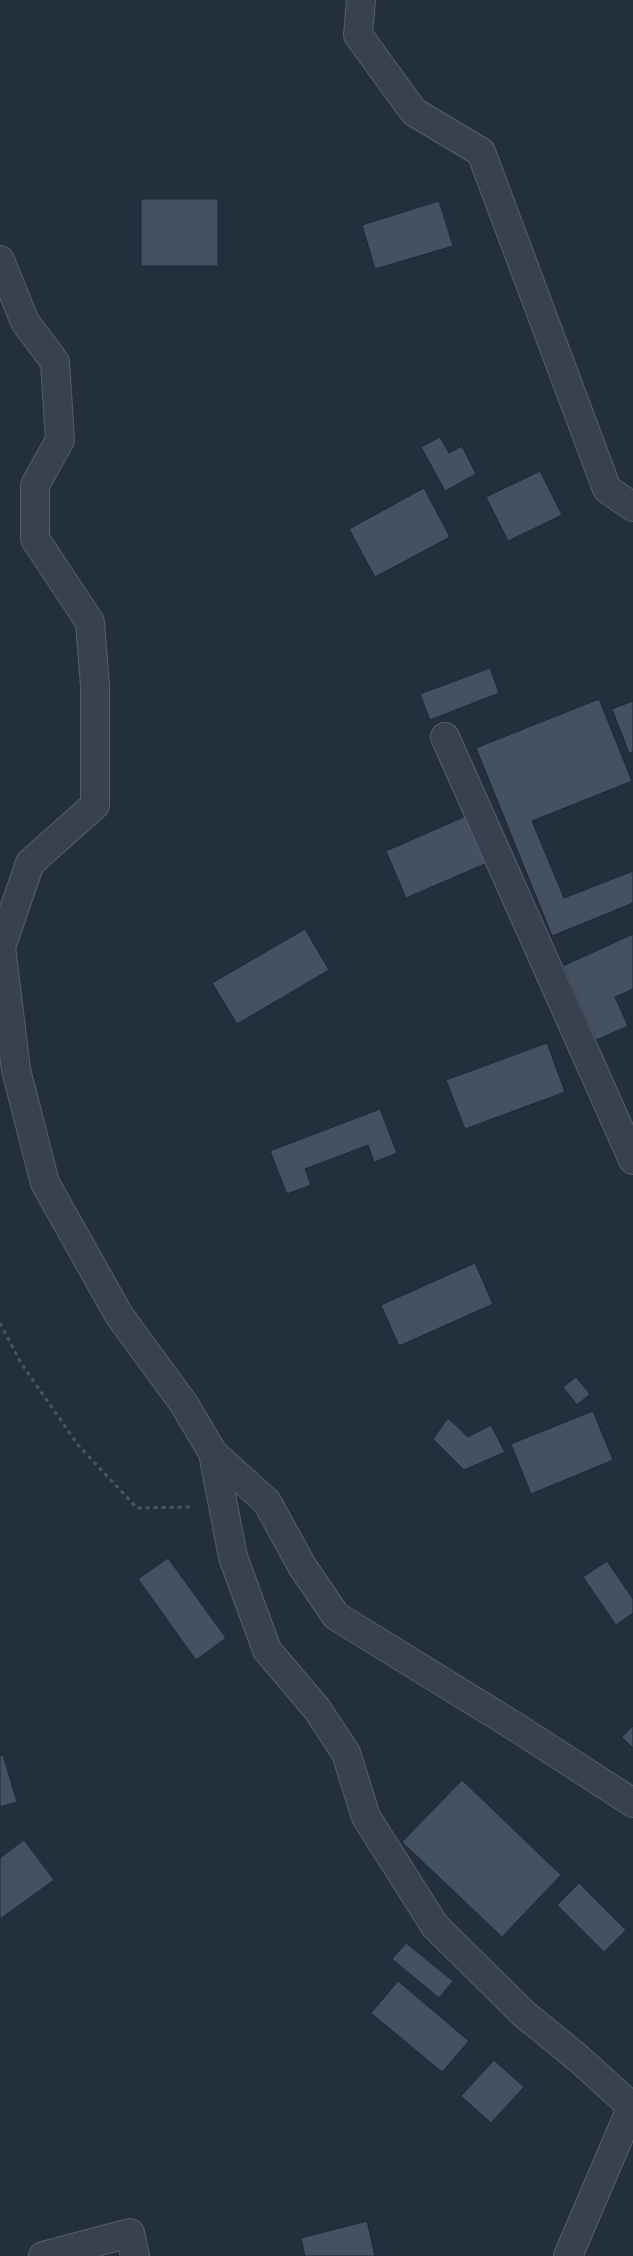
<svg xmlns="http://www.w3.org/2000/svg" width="633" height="2256" font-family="'Open Sans',sans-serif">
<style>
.building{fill:#455162;stroke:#1f2835}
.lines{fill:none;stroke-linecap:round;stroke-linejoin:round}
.minor-casing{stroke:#565f6c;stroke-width:30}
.path{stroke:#44595c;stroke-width:3;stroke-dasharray:4 4;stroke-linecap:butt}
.minor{stroke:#38414e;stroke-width:28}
</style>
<rect width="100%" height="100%" fill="#242f3e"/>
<path class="building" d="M141 199H218V266H141Z
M439 201 453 246 375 269 362 225Z
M440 437 449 453 462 446 476 474 445 491 421 447Z
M540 471 562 515 508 541 486 497Z
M424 488 450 537 375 577 349 529Z
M490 668 499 693 430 720 420 694Z
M599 699 632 781 532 821 564 898 633 871V903L552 936 476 748Z
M633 701V752L629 753 612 709Z
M466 816 487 863 406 898 386 851Z
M305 929 329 970 237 1024 212 983Z
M633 934V989L615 997 628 1026 596 1040 563 966Z
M547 1043 565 1092 465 1129 446 1080Z
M380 1109 397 1153 374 1162 368 1145 305 1169 311 1185 287 1194 270 1151Z
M475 1263 493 1304 399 1346 381 1305Z
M576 1377 590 1394 577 1405 563 1387Z
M593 1411 613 1460 531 1494 511 1444Z
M448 1418 468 1437 491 1425 505 1452 464 1470 433 1439Z
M168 1558 226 1638 196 1660 138 1579Z
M607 1561 633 1599V1613L616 1625 583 1577Z
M633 1726V1748L622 1737Z
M0 1755H3L17 1802 0 1807Z
M462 1780 561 1875 502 1937 402 1842Z
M24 1840 54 1880 0 1919V1858Z
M579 1883 626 1930 604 1952 557 1905Z
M406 1943 453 1981 439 1998 392 1959Z
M398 1981 469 2041 442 2072 371 2013Z
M494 2060 524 2087 491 2123 461 2096Z
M367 2221 375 2256H305L301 2238Z"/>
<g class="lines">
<g class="minor-casing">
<path id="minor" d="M361 0 358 35 414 112 481 152 607 489 633 507
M0 260 25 322 55 362 60 440 35 485V539L90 622 95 686V805L30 863 1 947 16 1070 45 1183 119 1315 184 1404 213 1453 233 1557 267 1650 317 1709 346 1753 366 1817 435 1926 524 2014 578 2058 632 2107
M445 737 633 1160
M213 1453 267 1502 302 1566 336 1616 519 1729 633 1803
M43 2256 130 2233 135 2256
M568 2256 633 2104"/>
</g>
<path class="path" d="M0 1323 21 1363 78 1445 137 1508 190 1507"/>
<use href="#minor" class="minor"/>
</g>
</svg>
